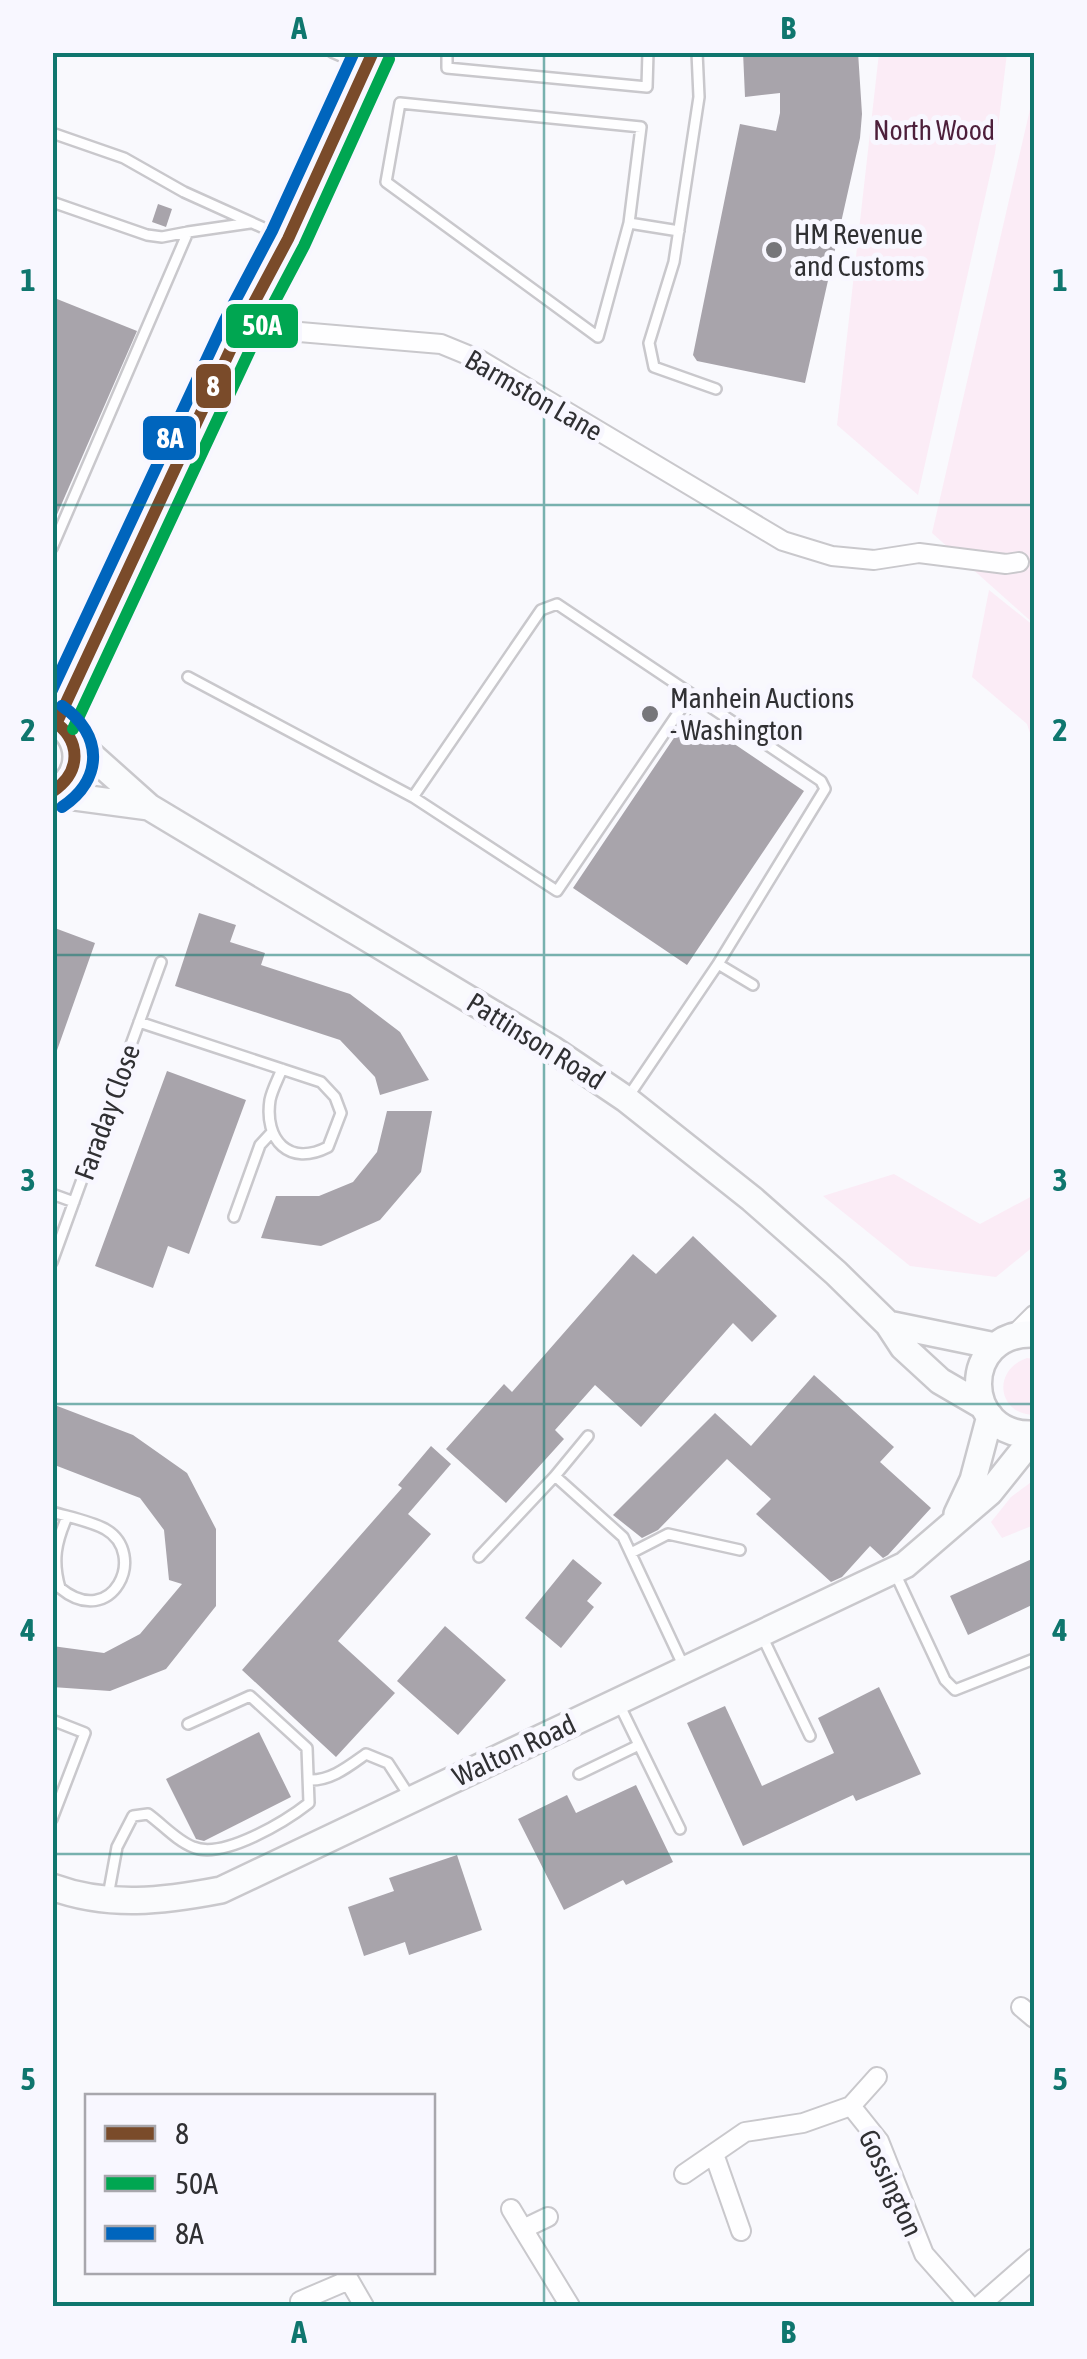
<svg xmlns="http://www.w3.org/2000/svg" width="1087" height="2359" font-family="'Asap Condensed',sans-serif">
<style>
.green{fill:#fbecf6}
.building{fill:#a8a4ab}
.lines{fill:none;stroke-linecap:round;stroke-linejoin:round}
.lane-casing{stroke:#c9c8cc;stroke-width:14}
.street-casing{stroke:#c9c8cc;stroke-width:22}
.secondary-casing{stroke:#c9c8cc;stroke-width:30}
.lane{stroke:#fefeff;stroke-width:9}
.street{stroke:#fefeff;stroke-width:18}
.secondary{stroke:#fafbfd;stroke-width:25}
.bus-1-casing{stroke:#f8f7ff;stroke-width:20}
.bus-2-casing{stroke:#f8f7ff;stroke-width:20}
.bus-3-casing{stroke:#f8f7ff;stroke-width:20}
.bus-1{stroke:#7a4b2a;stroke-width:12}
.bus-2{stroke:#00a651;stroke-width:12}
.bus-3{stroke:#0065bd;stroke-width:12}
.grid{fill:none;stroke:#0f766e;stroke-width:2.5;stroke-opacity:0.55}
.poi-dot{fill:#76767a;stroke:#f8f7ff;stroke-width:4}
.labels{text-anchor:middle;stroke-width:10;stroke-linejoin:round;paint-order:stroke}
.park-label{font-size:28px;fill:#4d1f3b;stroke:#f8f7ff}
.poi-label{font-size:28px;fill:#303033;stroke:#f8f7ff;text-anchor:start}
.street-label{font-size:28px;fill:#303033;stroke:#f8f7ff}
.line-badge{stroke:#f8f7ff;stroke-width:4}
.badge-label{font-size:28px;text-anchor:middle;font-weight:bold;fill:#fff}
.neatline{fill:none;stroke:#0f766e;stroke-width:4}
.grid-label{font-size:32px;text-anchor:middle;font-weight:bold;fill:#0f766e}
</style>
<rect width="100%" height="100%" fill="#f9f9fd"/>
<path class="green" d="M879 53H1007L995 153 918 495 837 425Z
M1034 92V624L932 533Z
M989 590 1034 626V745L1027 724 972 677Z
M894 1174 980 1224 1034 1195V1246L996 1277 910 1266 823 1196Z
M1027 1358 1034 1359V1415C997 1414 992 1370 1027 1358Z
M1034 1480V1525L1002 1538 991 1522 1011 1497Z"/>
<path class="building" d="M743 52H858L862 114 860 138 805 383 697 361 693 355 740 124 776 131 780 113V93L745 97Z
M158 204 172 209 166 227 152 222Z
M52 297 137 331 52 526Z
M690 714 804 791 687 965 573 888Z
M199 913 236 925 230 942 265 953 261 965 350 994 400 1032 429 1080 380 1095 375 1077 340 1040 175 986Z
M52 927 95 943 55 1056H52Z
M167 1071 246 1100 189 1254 168 1246 153 1288 95 1266Z
M387 1111H432L421 1172 380 1220 321 1246 261 1238 276 1196H319L353 1182 377 1152Z
M693 1236 777 1316 752 1342 733 1323 641 1427 595 1385 555 1430 564 1439 506 1503 446 1449 504 1384 512 1392 633 1254 656 1274Z
M814 1375 894 1447 880 1462 931 1508 888 1555 883 1558 870 1546 842 1577 831 1582 756 1514 771 1499 727 1459 658 1530 642 1538 613 1515 715 1413 751 1446Z
M52 1404 133 1435 187 1473 216 1529V1606L166 1669 110 1691 52 1687V1646L104 1653 140 1634 182 1584 169 1580 164 1530 140 1498 52 1464Z
M431 1446 451 1464 408 1514 431 1534 338 1641 395 1693 336 1757 242 1670 402 1488 398 1485Z
M1034 1558V1604L968 1635 950 1596Z
M573 1559 602 1583 587 1601 594 1607 561 1648 525 1618Z
M445 1626 506 1680 458 1735 397 1681Z
M879 1687 921 1774 856 1801 853 1795 743 1846 687 1723 725 1706 762 1786 834 1753 818 1718Z
M259 1732 291 1797 204 1841 196 1839 166 1779Z
M636 1785 673 1862 626 1885 623 1880 564 1910 518 1819 567 1795 576 1813Z
M457 1855 482 1930 409 1955 405 1942 364 1956 348 1907 394 1891 389 1878Z"/>
<g class="lines">
<g class="lane-casing">
<path id="lane" d="M332 52 367 67
M447 52V68L647 87 648 52
M697 52 699 97 674 262 649 343 654 367 716 389
M400 103 641 127 629 223 598 337 386 182Z
M52 133 124 158 184 192 288 239
M52 202 147 235 162 237 188 232
M629 223 679 231
M52 548 188 232 250 223
M188 677 413 797 557 891 691 694
M413 797 541 610 557 604 821 781 825 789 718 964
M139 1022 321 1082 335 1097 341 1113 328 1147C289 1167 264 1140 270 1100 272 1090 278 1079 282 1069
M628 1097 718 964 753 985
M52 1194 74 1202
M234 1217 260 1145 272 1132
M52 1262 161 962
M555 1476 588 1436
M52 1512C69 1517 90 1521 105 1529 149 1554 112 1631 60 1588 52 1561 56 1542 67 1517
M631 1553 668 1534 740 1550
M479 1557 555 1476 623 1537 684 1667
M895 1573 945 1680 955 1690 1034 1659
M762 1636 810 1736
M619 1704 680 1829
M52 1720 85 1733 52 1819
M579 1774 639 1745
M309 1780C331 1781 349 1766 366 1754L388 1763 410 1797
M108 1896 117 1847 133 1816 148 1814C162 1824 177 1841 193 1847 223 1860 286 1821 309 1803L307 1748 250 1696 188 1724"/>
</g>
<g class="street-casing">
<path id="street" d="M241 327 441 344 480 360 783 541 832 556 874 560 919 553 1006 564 1019 562
M57 722 241 327 288 239 373 52
M1014 1335 1034 1315
M1021 2007 1034 2018
M851 2106 877 2077
M714 2154 741 2231
M684 2174 745 2132 803 2123 851 2106 879 2141 924 2254 970 2306
M511 2209 523 2229 548 2217
M523 2229 570 2306
M349 2280 364 2306
M300 2301 349 2280 345 2272
M979 2306 1034 2258"/>
</g>
<g class="secondary-casing">
<path id="secondary" d="M52 720C83 736 85 776 52 792
M74 740 149 807 552 1049 626 1099 752 1199 836 1273 888 1324 903 1347 940 1381 983 1406
M52 794 149 807
M888 1324 995 1346
M1034 1334C959 1331 961 1438 1034 1434
M957 1514 973 1480 990 1416
M52 1887C109 1908 164 1901 221 1890L905 1565 990 1492 1034 1437"/>
</g>
<use href="#lane" class="lane"/>
<use href="#street" class="street"/>
<use href="#secondary" class="secondary"/>
<g class="bus-1-casing">
<path id="bus-1" d="M52 720C82 740 82 772 52 792
M57 722 241 327 288 239 373 52"/>
</g>
<g class="bus-2-casing">
<path id="bus-2" d="M73 729 257 335 304 246 389 59"/>
</g>
<g class="bus-3-casing">
<path id="bus-3" d="M52 690 225 320 272 231 354 52
M62 807C104 779 103 734 62 706"/>
</g>
<use href="#bus-1" class="bus-1"/>
<use href="#bus-2" class="bus-2"/>
<use href="#bus-3" class="bus-3"/>
</g>
<path class="grid" d="M544 52V2306M52 505H1034M52 955H1034M52 1404H1034M52 1854H1034"/>
<g class="poi-dot">
<circle cx="774" cy="250" r="10"/>
<circle cx="650" cy="714" r="10"/>
</g>
<g class="labels">
<g class="park-label">
<text x="934" y="140">North Wood</text>
</g>
<g class="poi-label">
<text x="794" y="244">HM Revenue<tspan x="794" dy="32">and Customs</tspan></text>
<text x="670" y="708">Manhein Auctions<tspan x="670" dy="32">- Washington</tspan></text>
</g>
<g class="street-label">
<text transform="translate(534 395) rotate(30)" y="10">Barmston Lane</text>
<text transform="translate(536 1041) rotate(32)" y="10">Pattinson Road</text>
<text transform="translate(107 1112) rotate(-70)" y="10">Faraday Close</text>
<text transform="translate(514 1750) rotate(-25)" y="10">Walton Road</text>
<text transform="translate(891 2183) rotate(65)" y="10">Gossington</text>
</g>
</g>
<g class="line-badge">
<rect x="224" y="302" width="76" height="48" rx="10" fill="#00a651"/>
<rect x="194" y="362" width="39" height="48" rx="10" fill="#7a4b2a"/>
<rect x="141" y="414" width="57" height="48" rx="10" fill="#0065bd"/>
</g>
<g class="badge-label">
<text x="262" y="335">50A</text>
<text x="213" y="396">8</text>
<text x="170" y="448">8A</text>
</g>
<rect width="1087" height="2359" fill="none" stroke="#f8f7ff" stroke-width="110"/>
<rect x="85" y="2094" width="350" height="180" fill="#f8f7ff" stroke="#a8a7ad" stroke-width="2.5"/>
<rect x="105" y="2126" width="50" height="15" fill="#7a4b2a" stroke="#a8a7ad" stroke-width="2.5"/>
<text x="175" y="2144" font-size="30" fill="#303033">8</text>
<rect x="105" y="2176" width="50" height="15" fill="#00a651" stroke="#a8a7ad" stroke-width="2.5"/>
<text x="175" y="2194" font-size="30" fill="#303033">50A</text>
<rect x="105" y="2226" width="50" height="15" fill="#0065bd" stroke="#a8a7ad" stroke-width="2.5"/>
<text x="175" y="2244" font-size="30" fill="#303033">8A</text>
<rect x="55" y="55" width="977" height="2249" class="neatline"/>
<g class="grid-label">
<text x="299" y="39">A</text>
<text x="788" y="39">B</text>
<text x="28" y="291">1</text>
<text x="1060" y="291">1</text>
<text x="28" y="741">2</text>
<text x="1060" y="741">2</text>
<text x="28" y="1191">3</text>
<text x="1060" y="1191">3</text>
<text x="28" y="1641">4</text>
<text x="1060" y="1641">4</text>
<text x="28" y="2090">5</text>
<text x="1060" y="2090">5</text>
<text x="299" y="2343">A</text>
<text x="788" y="2343">B</text>
</g>
</svg>
